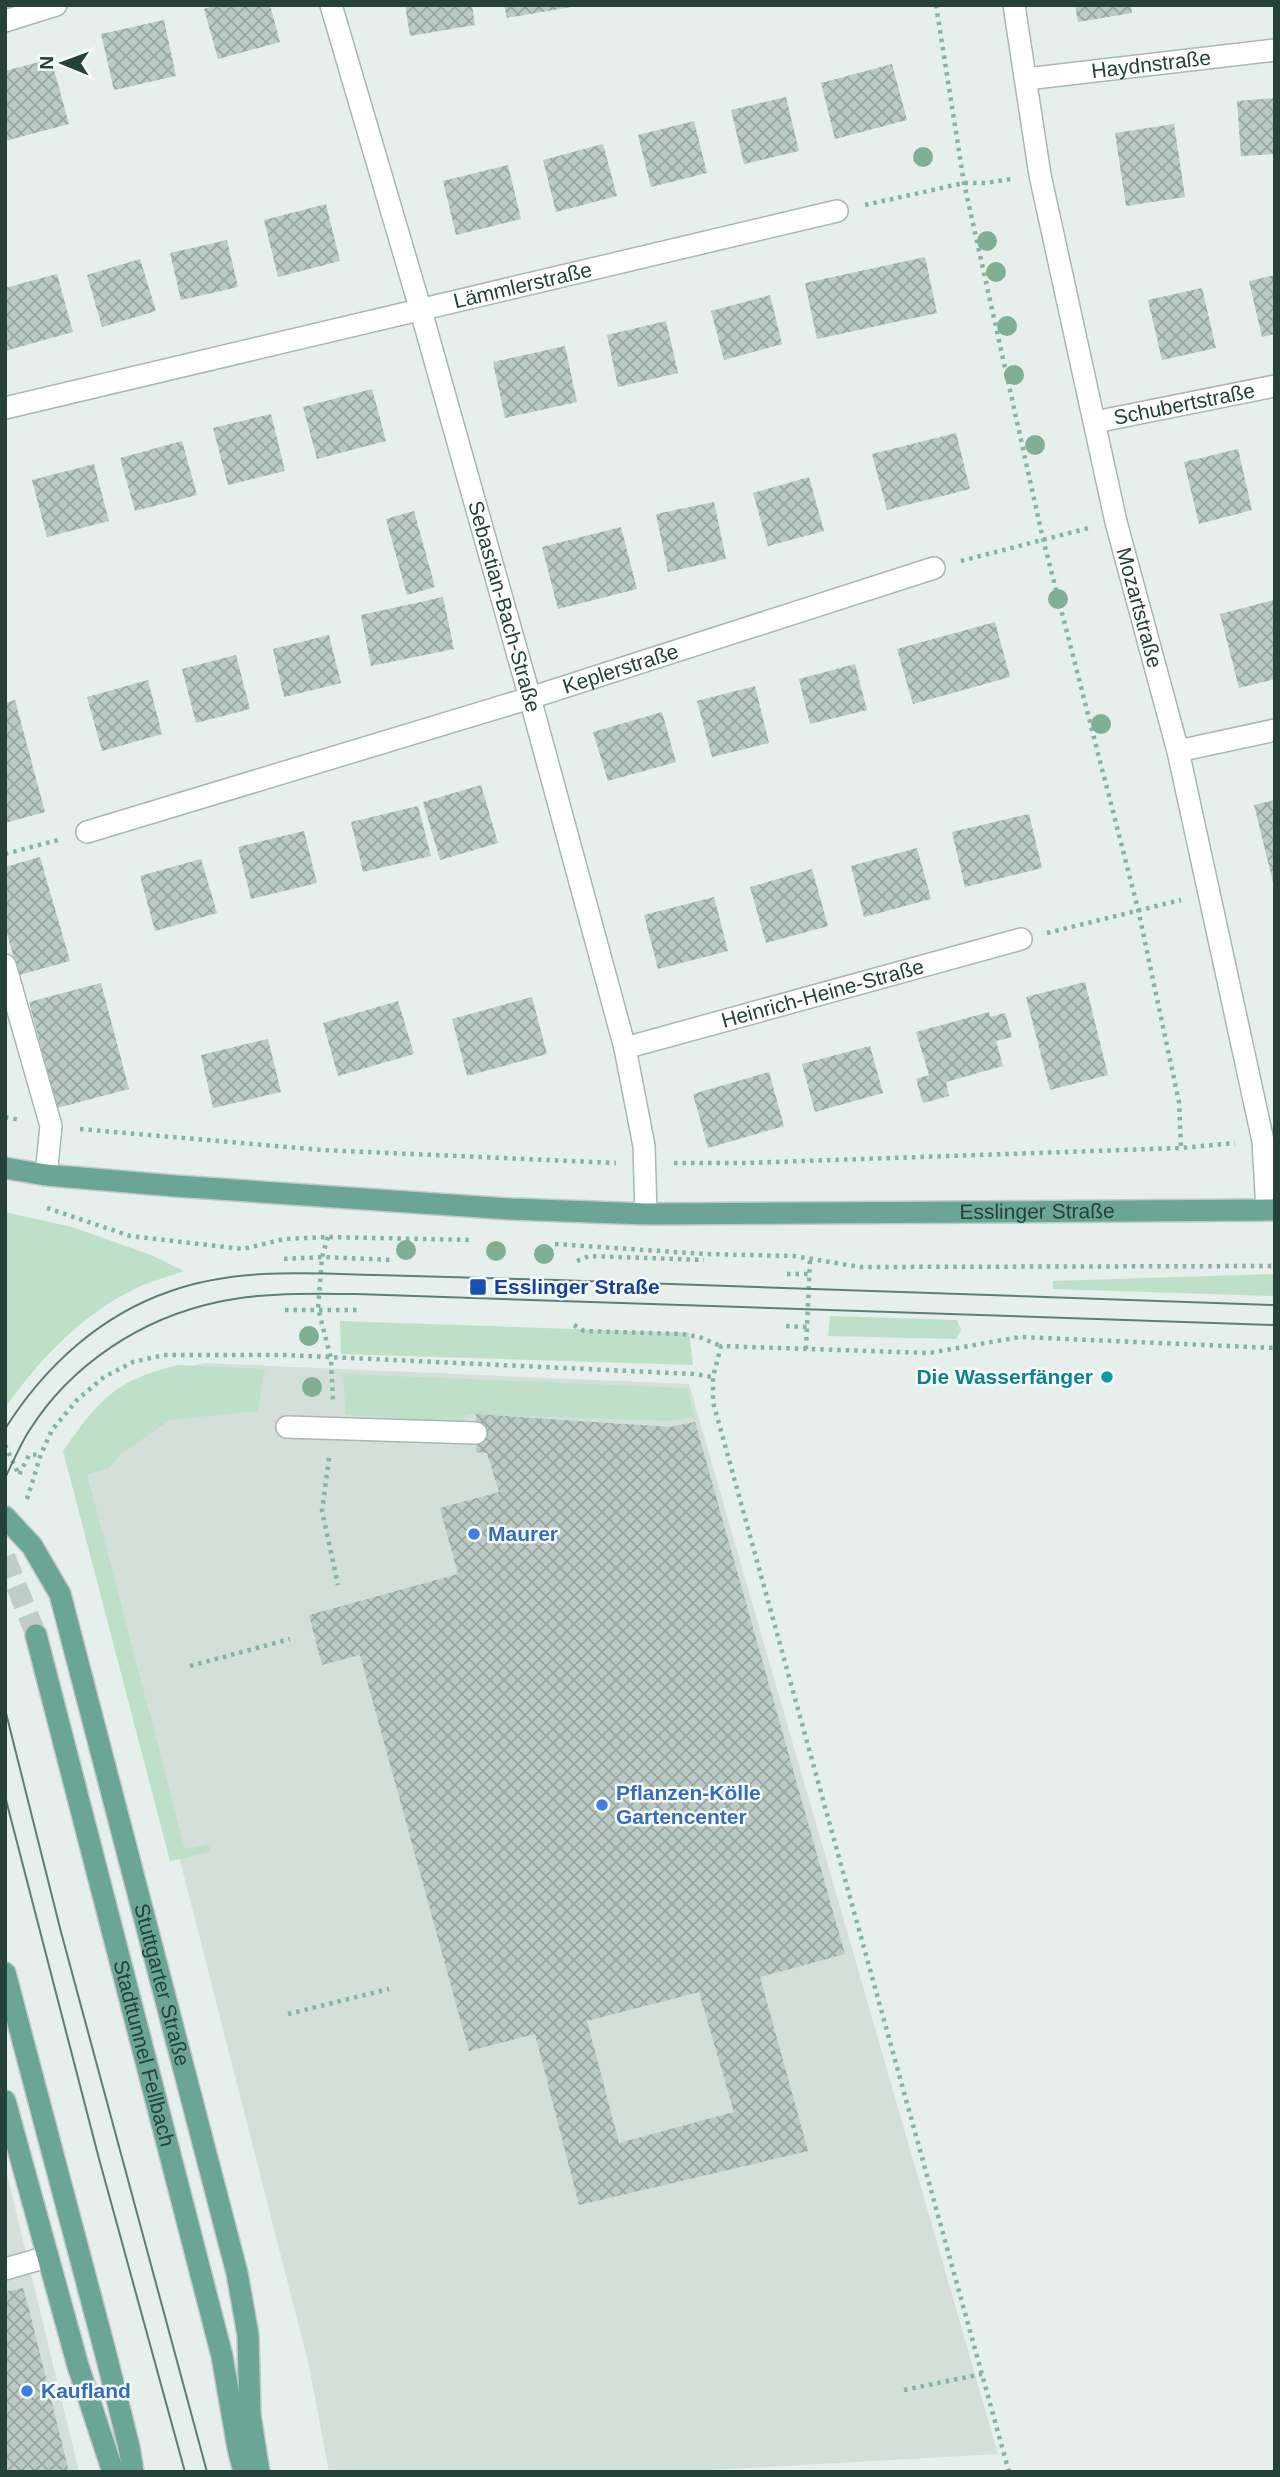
<svg xmlns="http://www.w3.org/2000/svg" width="1280" height="2477" font-family="Arial,sans-serif">
<style>
.built{fill:#d4dfda}
.green{fill:#bfe0c8}
.building{fill:url(#building-cross-hatch);fill-rule:evenodd}
.lines{fill:none;stroke-linecap:round;stroke-linejoin:round}
.major-tunnel{stroke:#bfccc8;stroke-width:21;stroke-dasharray:21 10;stroke-linecap:butt}
.minor-casing{stroke:#a8b8b2;stroke-width:24}
.major-casing{stroke:#c2cac8;stroke-width:24}
.path{stroke:#86b3a5;stroke-width:4.5;stroke-dasharray:3.5 5;stroke-linecap:butt}
.minor{stroke:#fff;stroke-width:21}
.major{stroke:#6aa596;stroke-width:21}
.tram{stroke:#5f7d75;stroke-width:2}
.tree{fill:#80af93}
.transit-dot{fill:#1a4fb4;stroke:#f7fbf9;stroke-width:2.5}
.culture-dot{fill:#0f9aa8;stroke:#f7fbf9;stroke-width:2.5}
.shop-dot{fill:#3f7fe0;stroke:#f7fbf9;stroke-width:2.5}
.labels{text-anchor:middle;stroke-width:5;stroke-linejoin:round;paint-order:stroke}
.street-label{font-size:21px;fill:#24423a;stroke:#f7fbf9}
.transit-label{font-size:21px;font-weight:bold;fill:#164399;stroke:#f7fbf9;text-anchor:start}
.culture-label{font-size:21px;font-weight:bold;fill:#0d838f;stroke:#f7fbf9;text-anchor:end}
.shop-label{font-size:21px;font-weight:bold;fill:#366cbe;stroke:#f7fbf9;text-anchor:start}
</style>
<defs>
<pattern id="building-cross-hatch" width="8" height="8" patternUnits="userSpaceOnUse" patternTransform="scale(1.75)"><rect width="8" height="8" fill="#bbcac4"/><path d="M0 0l8 8M0 8l8-8" fill="none" stroke="#98a6a0"/></pattern>
</defs>
<rect width="100%" height="100%" fill="#e6efeb"/>
<path class="built" d="M204 1363 689 1384 998 2454 676 2472H329L309 2366 76 1453 152 1376Z
M5 2166 79 2472H5Z"/>
<path class="green" d="M5 1212 72 1227 151 1255 184 1271C170 1276 156 1280 143 1285 86 1310 40 1358 5 1408Z
M1275 1274V1296L1053 1289V1281Z
M830 1316 957 1320 961 1330 956 1339 828 1336Z
M340 1321 689 1333 693 1365 341 1354Z
M178 1365 265 1369 258 1411 170 1420 121 1454 108 1469 87 1474 185 1849 208 1844 211 1852 170 1861 63 1451C101 1398 114 1381 178 1365Z
M343 1374 687 1388 695 1417 667 1421 466 1414 463 1422 346 1415Z"/>
<path class="building" d="M216 5H270L280 42 218 59 204 9Z
M405 5H472L475 25 410 36Z
M504 5H571V7L507 18Z
M1075 5H1131L1132 13 1078 22Z
M164 20 176 76 114 90 101 34Z
M51 59 69 124 5 141V71Z
M892 64 907 120 835 139 821 83Z
M786 97 799 151 744 164 731 110Z
M1275 98V154L1241 156 1237 101Z
M694 121 707 173 651 187 638 135Z
M1174 124 1185 197 1126 206 1115 133Z
M603 144 617 196 556 212 543 160Z
M508 165 521 219 456 235 443 181Z
M326 204 340 261 278 277 264 220Z
M227 240 238 287 181 300 170 253Z
M925 257 937 313 817 339 805 283Z
M140 259 156 311 102 327 87 275Z
M57 274 73 332 5 351V288Z
M1275 275V334L1262 337 1249 281Z
M1202 288 1216 348 1162 360 1148 300Z
M770 295 782 344 724 360 711 311Z
M666 321 678 373 618 387 607 335Z
M565 346 577 402 505 418 493 362Z
M372 389 386 441 317 459 303 407Z
M271 414 285 471 228 485 213 428Z
M956 433 970 489 887 510 872 454Z
M182 441 197 495 135 511 120 458Z
M1238 449 1252 510 1199 524 1184 462Z
M94 464 109 521 47 537 32 480Z
M809 477 824 531 768 546 753 493Z
M714 502 726 559 668 572 656 514Z
M414 511 435 587 407 595 386 519Z
M621 527 637 589 558 609 542 547Z
M443 597 454 649 371 666 361 615Z
M1274 600 1275 679 1239 688 1220 614Z
M995 622 1010 677 913 704 897 649Z
M329 635 341 683 284 697 273 649Z
M236 655 250 709 196 723 182 669Z
M855 664 867 710 810 724 799 679Z
M148 680 162 734 102 751 87 697Z
M755 686 769 743 712 757 697 701Z
M15 700 45 812 5 823V703Z
M662 712 676 762 608 781 593 732Z
M481 785 498 843 440 860 423 802Z
M1275 800V886H1274L1254 805Z
M418 806 431 856 363 872 351 822Z
M1029 814 1042 868 965 887 952 832Z
M304 831 317 883 251 899 238 847Z
M917 848 931 899 864 917 851 866Z
M40 857 70 961 19 975 5 927V867Z
M201 859 217 913 155 931 140 876Z
M812 869 828 926 766 943 750 887Z
M714 897 728 951 658 969 644 915Z
M1085 982 1108 1075 1050 1090 1026 997Z
M101 983 129 1089 57 1108 29 1002Z
M532 997 547 1054 467 1076 452 1019Z
M398 1001 414 1054 338 1076 323 1023Z
M989 1012 990 1017 1005 1013 1012 1037 996 1041 1003 1066 946 1082 949 1096 923 1103 916 1079 929 1075 916 1032Z
M268 1039 281 1092 213 1108 201 1055Z
M870 1046 883 1093 815 1112 802 1064Z
M769 1072 784 1126 708 1148 693 1094Z
M476 1414 670 1427 695 1422 845 1954 760 1977 808 2151 579 2205 535 2034 469 2051 360 1655 322 1665 309 1615 458 1574 440 1508 499 1492 487 1453 476 1452ZM699 1992 734 2112 619 2143 587 2021Z
M23 2288 29 2309 69 2472H5V2292Z"/>
<g class="lines">
<path class="major-tunnel" d="M5 1557 36 1635"/>
<g class="minor-casing">
<g id="minor">
<path id="s1" d="M331 5 421 311 530 698 625 1048 644 1146 646 1214"/>
<path id="s2" d="M1014 5 1040 175 1116 522 1178 751 1263 1141 1267 1210"/>
<path d="M5 21 56 5"/>
<path id="s3" d="M1026 79 1275 50"/>
<path id="s4" d="M5 408 837 211"/>
<path id="s5" d="M1095 422 1275 386"/>
<path d="M1178 751 1275 730"/>
<path id="s6" d="M87 832 530 698 934 568"/>
<path d="M5 965 51 1126 46 1175"/>
<path id="s7" d="M625 1048 1021 939"/>
<path d="M287 1427 476 1433"/>
<path d="M5 2269 47 2257"/>
</g>
</g>
<g class="major-casing">
<g id="major">
<path id="s8" d="M5 1168 46 1175 175 1186 511 1209 646 1214 1275 1210"/>
<path id="s9" d="M5 1517 32 1546 60 1594 237 2273 248 2335 250 2415 259 2472"/>
<path id="s10" d="M36 1635 222 2356 238 2448 244 2472"/>
<path d="M5 1973 106 2355 129 2447 133 2472"/>
<path d="M5 2101 78 2366 113 2472"/>
</g>
</g>
<path class="path" d="M936 5 964 183 1043 539 1138 909 1179 1102 1181 1148
M865 205 964 183H986L1011 179
M961 561 1089 528
M5 854 58 840
M1047 933 1181 900
M5 1117 20 1120
M80 1129 322 1150 616 1163
M674 1163H745L1181 1148 1235 1143
M47 1208 130 1236 243 1249 284 1239 328 1237 473 1240
M328 1237 322 1257 318 1308 331 1359 333 1401
M555 1244 705 1254 794 1256 860 1267 1275 1266
M284 1259 322 1257 394 1260
M577 1261 589 1256 704 1260
M787 1274H809
M285 1310H360
M574 1325 584 1331 682 1334 699 1337 721 1346
M786 1326 807 1327
M806 1349 810 1259
M5 1445 19 1475 29 1455 41 1454
M329 1458 322 1511 338 1585
M27 1499 41 1454 52 1430 77 1400 104 1377 133 1362 164 1355H286L694 1374 713 1377
M190 1666 290 1639
M288 2014 389 1989
M904 2390 982 2374
M1009 2472 713 1402V1377L721 1346 929 1353 1020 1337 1275 1348"/>
<use href="#minor" class="minor"/>
<use href="#major" class="major"/>
<path class="tram" d="M5 1429C44 1367 100 1315 171 1291 236 1268 308 1273 376 1275 436 1277 496 1278 556 1280 795 1289 1035 1296 1275 1305
M5 1478C13 1462 20 1445 29 1431 71 1364 142 1318 218 1302 263 1292 311 1294 356 1294L1275 1325
M5 1709 61 1932 207 2472
M5 1796 98 2155 185 2472"/>
</g>
<g class="tree">
<circle cx="923" cy="157" r="10"/>
<circle cx="987" cy="241" r="10"/>
<circle cx="996" cy="272" r="10"/>
<circle cx="1007" cy="326" r="10"/>
<circle cx="1014" cy="375" r="10"/>
<circle cx="1035" cy="445" r="10"/>
<circle cx="1058" cy="599" r="10"/>
<circle cx="1101" cy="724" r="10"/>
<circle cx="406" cy="1250" r="10"/>
<circle cx="496" cy="1251" r="10"/>
<circle cx="544" cy="1254" r="10"/>
<circle cx="309" cy="1336" r="10"/>
<circle cx="312" cy="1387" r="10"/>
</g>
<rect class="transit-dot" x="469" y="1278" width="18" height="18" rx="3.5"/>
<circle class="culture-dot" cx="1107" cy="1377" r="7"/>
<g class="shop-dot">
<circle cx="474" cy="1534" r="7"/>
<circle cx="602" cy="1805" r="7"/>
<circle cx="27" cy="2391" r="7"/>
</g>
<g class="labels">
<g class="street-label">
<text dy="7" stroke="none"><textPath href="#s3" startOffset="126">Haydnstraße</textPath></text>
<text dy="7" stroke="none"><textPath href="#s4" startOffset="532">Lämmlerstraße</textPath></text>
<text dy="7" stroke="none"><textPath href="#s5" startOffset="91">Schubertstraße</textPath></text>
<text dy="7" stroke="none"><textPath href="#s1" startOffset="626">Sebastian-Bach-Straße</textPath></text>
<text dy="7" stroke="none"><textPath href="#s2" startOffset="616">Mozartstraße</textPath></text>
<text dy="7" stroke="none"><textPath href="#s6" startOffset="558">Keplerstraße</textPath></text>
<text dy="7" stroke="none"><textPath href="#s7" startOffset="205">Heinrich-Heine-Straße</textPath></text>
<text dy="7" stroke="none"><textPath href="#s8" startOffset="1034">Esslinger Straße</textPath></text>
<text dy="7" stroke="none"><textPath href="#s9" startOffset="499">Stuttgarter Straße</textPath></text>
<text dy="7" stroke="none"><textPath href="#s10" startOffset="432">Stadttunnel Fellbach</textPath></text>
</g>
<g class="transit-label">
<text x="494" y="1294">Esslinger Straße</text>
</g>
<g class="culture-label">
<text x="1093" y="1384">Die Wasserfänger</text>
</g>
<g class="shop-label">
<text x="488" y="1541">Maurer</text>
<text x="616" y="1800">Pflanzen-Kölle<tspan x="616" dy="24">Gartencenter</tspan></text>
<text x="41" y="2398">Kaufland</text>
</g>
</g>
<rect width="1280" height="2477" fill="none" stroke="#24423a" stroke-width="14"/>
<g transform="translate(63 63) rotate(271)" stroke="#f7fbf9" stroke-width="5" paint-order="stroke">
<path d="M0-5L12 26L0 18L-12 26Z" fill="#24423a"/>
<text y="-10" font-size="19" font-weight="bold" text-anchor="middle" fill="#24423a">N</text>
</g>
</svg>
